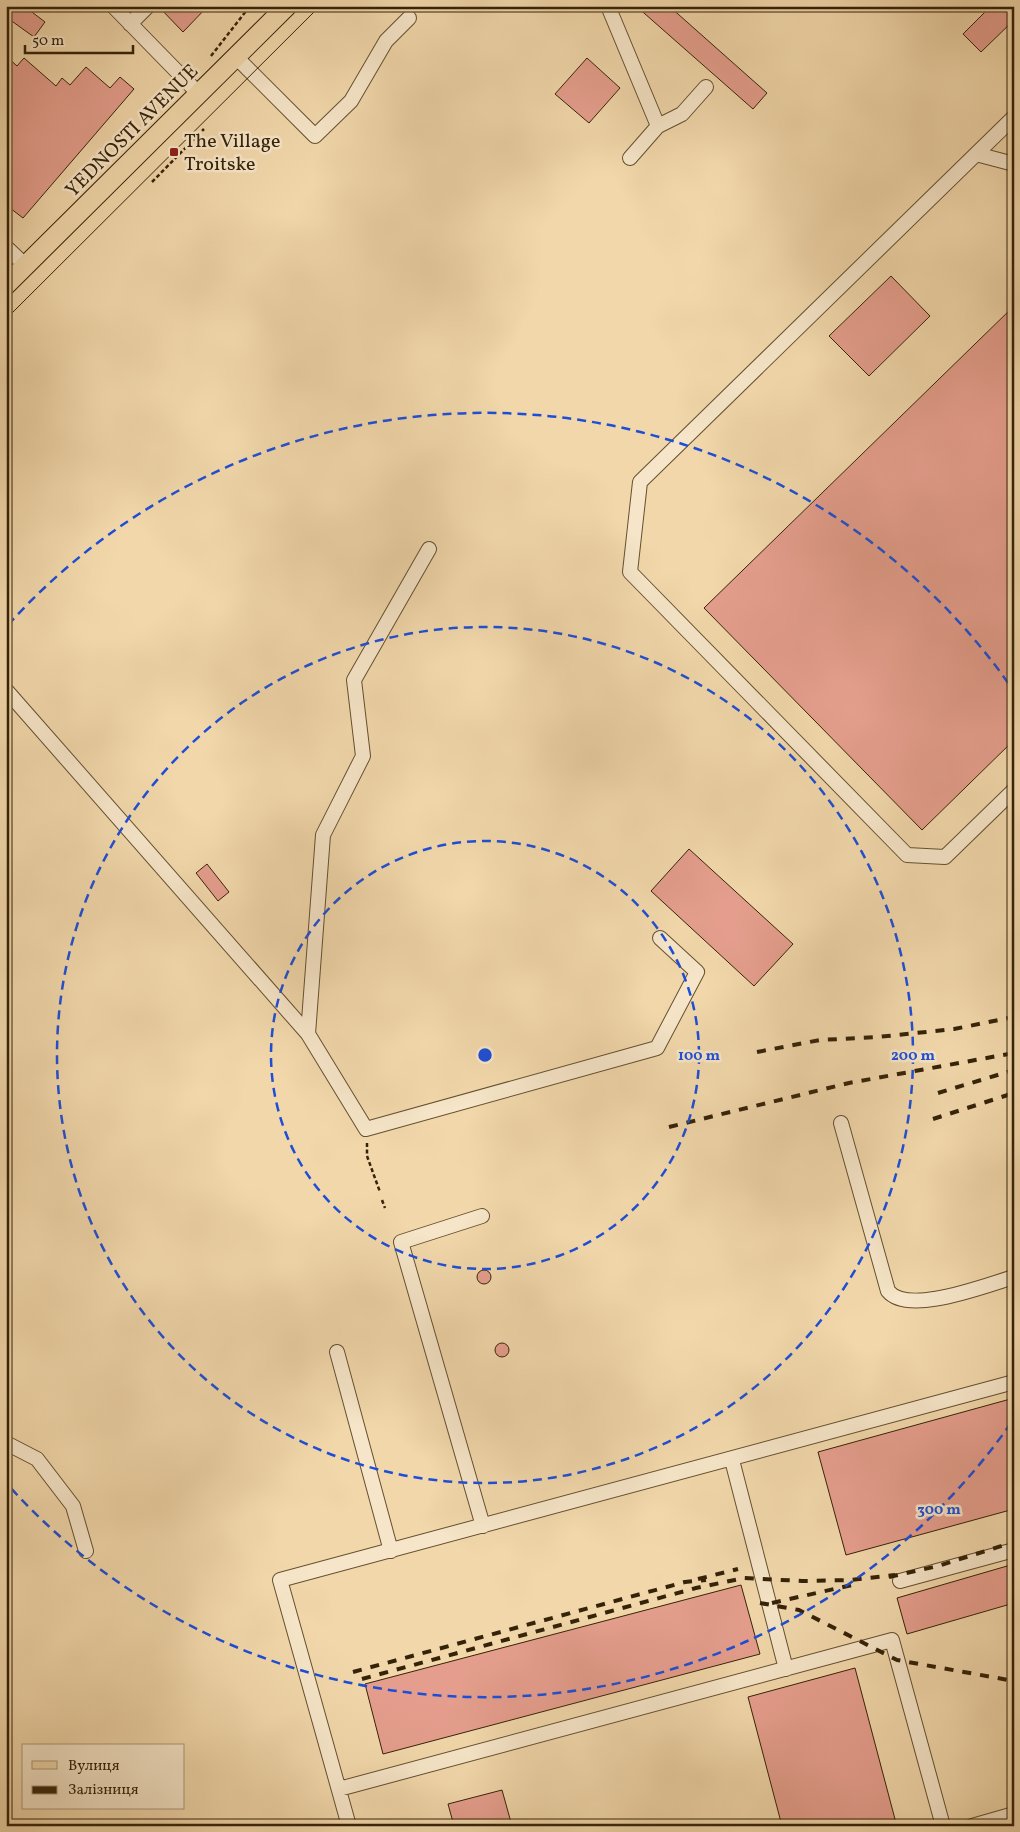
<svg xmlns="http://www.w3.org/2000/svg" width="1020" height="1832" font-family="Vollkorn,serif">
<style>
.building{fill:#e59e8d;stroke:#352308}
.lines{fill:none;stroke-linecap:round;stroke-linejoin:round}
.minor-casing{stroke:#645030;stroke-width:16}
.major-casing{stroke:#352308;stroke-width:21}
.path{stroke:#352308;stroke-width:2.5;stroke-dasharray:4 2.5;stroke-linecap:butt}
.minor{stroke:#f6e5c8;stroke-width:14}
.major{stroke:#f1d7aa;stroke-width:19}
.tram{stroke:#352308;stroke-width:1}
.rail{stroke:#352308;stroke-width:4;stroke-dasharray:9 9;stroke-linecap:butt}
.ring{fill:none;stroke:#1d4ed8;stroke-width:2.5;stroke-dasharray:9 6}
.poi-dot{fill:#8f2418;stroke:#f6e5c8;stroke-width:2}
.labels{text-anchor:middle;stroke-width:5;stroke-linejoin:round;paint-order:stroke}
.street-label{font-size:20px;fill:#352308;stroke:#f6e5c8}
.poi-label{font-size:20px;fill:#352308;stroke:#f6e5c8;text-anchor:start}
.centre{fill:#1d4ed8;stroke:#f6e5c8;stroke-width:2.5}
.ring-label{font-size:15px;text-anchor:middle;font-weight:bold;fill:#1d4ed8;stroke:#f6e5c8;stroke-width:5;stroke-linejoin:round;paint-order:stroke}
</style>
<rect width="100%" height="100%" fill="#f1d7aa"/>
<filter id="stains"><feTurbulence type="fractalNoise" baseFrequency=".004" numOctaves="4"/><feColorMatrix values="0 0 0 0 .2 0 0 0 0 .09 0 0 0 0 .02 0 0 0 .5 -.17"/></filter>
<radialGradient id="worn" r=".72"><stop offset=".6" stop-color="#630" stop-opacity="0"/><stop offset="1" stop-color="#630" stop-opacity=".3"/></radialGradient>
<path class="building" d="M6 6H24L45 22 34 37 6 17Z
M158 6H208L183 32Z
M636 6H669L767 93 753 109Z
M991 6H1014V20L981 52 963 34Z
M6 56 17 66 24 58 56 86 62 78 70 85 86 67 110 88 120 77 134 89 23 218 6 205Z
M587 58 620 88 589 123 555 94Z
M891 276 930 316 869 376 829 336Z
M1014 306V740L922 830 704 608Z
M689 849 793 944 754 986 651 891Z
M207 864 229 892 218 901 196 873Z
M477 1277a7 7 0 1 1 14 0a7 7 0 1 1-14 0Z
M495 1350a7 7 0 1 1 14 0a7 7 0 1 1-14 0Z
M1014 1398V1509L846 1555 818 1452Z
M1014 1564V1603L907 1634 897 1598Z
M741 1585 760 1654 383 1754 365 1684Z
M855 1668 896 1823 884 1826H782L748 1697Z
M502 1790 512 1826H454L448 1804Z"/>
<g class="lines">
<g class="minor-casing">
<path id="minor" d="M113 6 199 94
M608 6 658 126
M130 24 148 6
M236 57 315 136 351 101 386 41 409 18
M1014 117 640 482 630 572 907 855 945 857 1014 790
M976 154 1014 164
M630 158 658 126 682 114 706 87
M6 247 26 266
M6 690 308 1034 366 1129 657 1048 697 972 660 938
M308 1034 323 835 363 756 354 680 429 549
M841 1123 888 1291C908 1316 986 1285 1014 1277
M482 1216 401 1242 483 1526
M337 1352 391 1551
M6 1443 37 1459 73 1506 86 1551
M732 1460 786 1669
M900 1581 1014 1550
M339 1789 892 1640 943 1826
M349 1826 280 1580 1014 1382
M972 1826 1014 1814"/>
</g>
<g class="major-casing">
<path id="major" d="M6 285 287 6"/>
</g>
<path class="path" d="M211 56 250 6
M152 182 204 129
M367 1143V1156L380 1192
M382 1200 385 1208"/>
<use href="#minor" class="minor"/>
<use href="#major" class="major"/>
<path class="tram" d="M6 319 320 6"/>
<path class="rail" d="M757 1052 820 1040 878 1037 954 1029 1014 1017
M938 1093 1014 1070
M933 1119 1014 1093
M669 1127 849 1083 1014 1053
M889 1577 938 1566 1014 1542
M698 1579 738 1569
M760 1603 799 1610 897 1660 1014 1681
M772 1603 852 1585
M353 1672 685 1582 706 1580
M362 1679 696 1588 744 1578 802 1581 850 1580 895 1575"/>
</g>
<g class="ring">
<circle cx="485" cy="1055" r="214"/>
<circle cx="485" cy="1055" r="428"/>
<path d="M1011 1423A642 642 0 0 1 8 1485M8 625A642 642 0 0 1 1011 687"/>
</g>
<rect class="poi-dot" x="169" y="147" width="10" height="10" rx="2.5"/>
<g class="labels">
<g class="street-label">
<text transform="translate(131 130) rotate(-45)" y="7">YEDNOSTI AVENUE</text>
</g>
<g class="poi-label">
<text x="184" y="147">The Village<tspan x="184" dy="23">Troitske</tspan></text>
</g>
</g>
<circle cx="485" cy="1055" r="8" class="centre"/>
<g class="ring-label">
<text x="699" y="1060">100 m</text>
<text x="913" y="1060">200 m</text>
<text x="939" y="1514">300 m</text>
</g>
<rect width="1020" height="1832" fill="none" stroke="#f1d7aa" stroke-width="25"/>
<rect x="8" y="8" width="1005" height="1817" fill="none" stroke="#352308" stroke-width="2.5"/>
<rect x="12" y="12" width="995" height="1807" fill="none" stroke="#352308"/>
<rect x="22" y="1744" width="162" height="65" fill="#f6e5c8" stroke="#a9977b"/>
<rect x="32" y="1761" width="25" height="8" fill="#f1d7aa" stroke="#a9977b"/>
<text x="68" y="1770" font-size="15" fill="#352308">Вулиця</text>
<rect x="32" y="1786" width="25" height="8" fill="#352308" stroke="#a9977b"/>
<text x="68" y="1794" font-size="15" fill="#352308">Залізниця</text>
<path d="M25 45v8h108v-8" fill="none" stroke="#352308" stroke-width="2.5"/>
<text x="32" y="45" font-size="15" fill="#352308" stroke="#f6e5c8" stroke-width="4" paint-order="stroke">50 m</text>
<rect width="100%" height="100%" filter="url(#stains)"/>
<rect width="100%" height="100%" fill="url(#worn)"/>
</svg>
